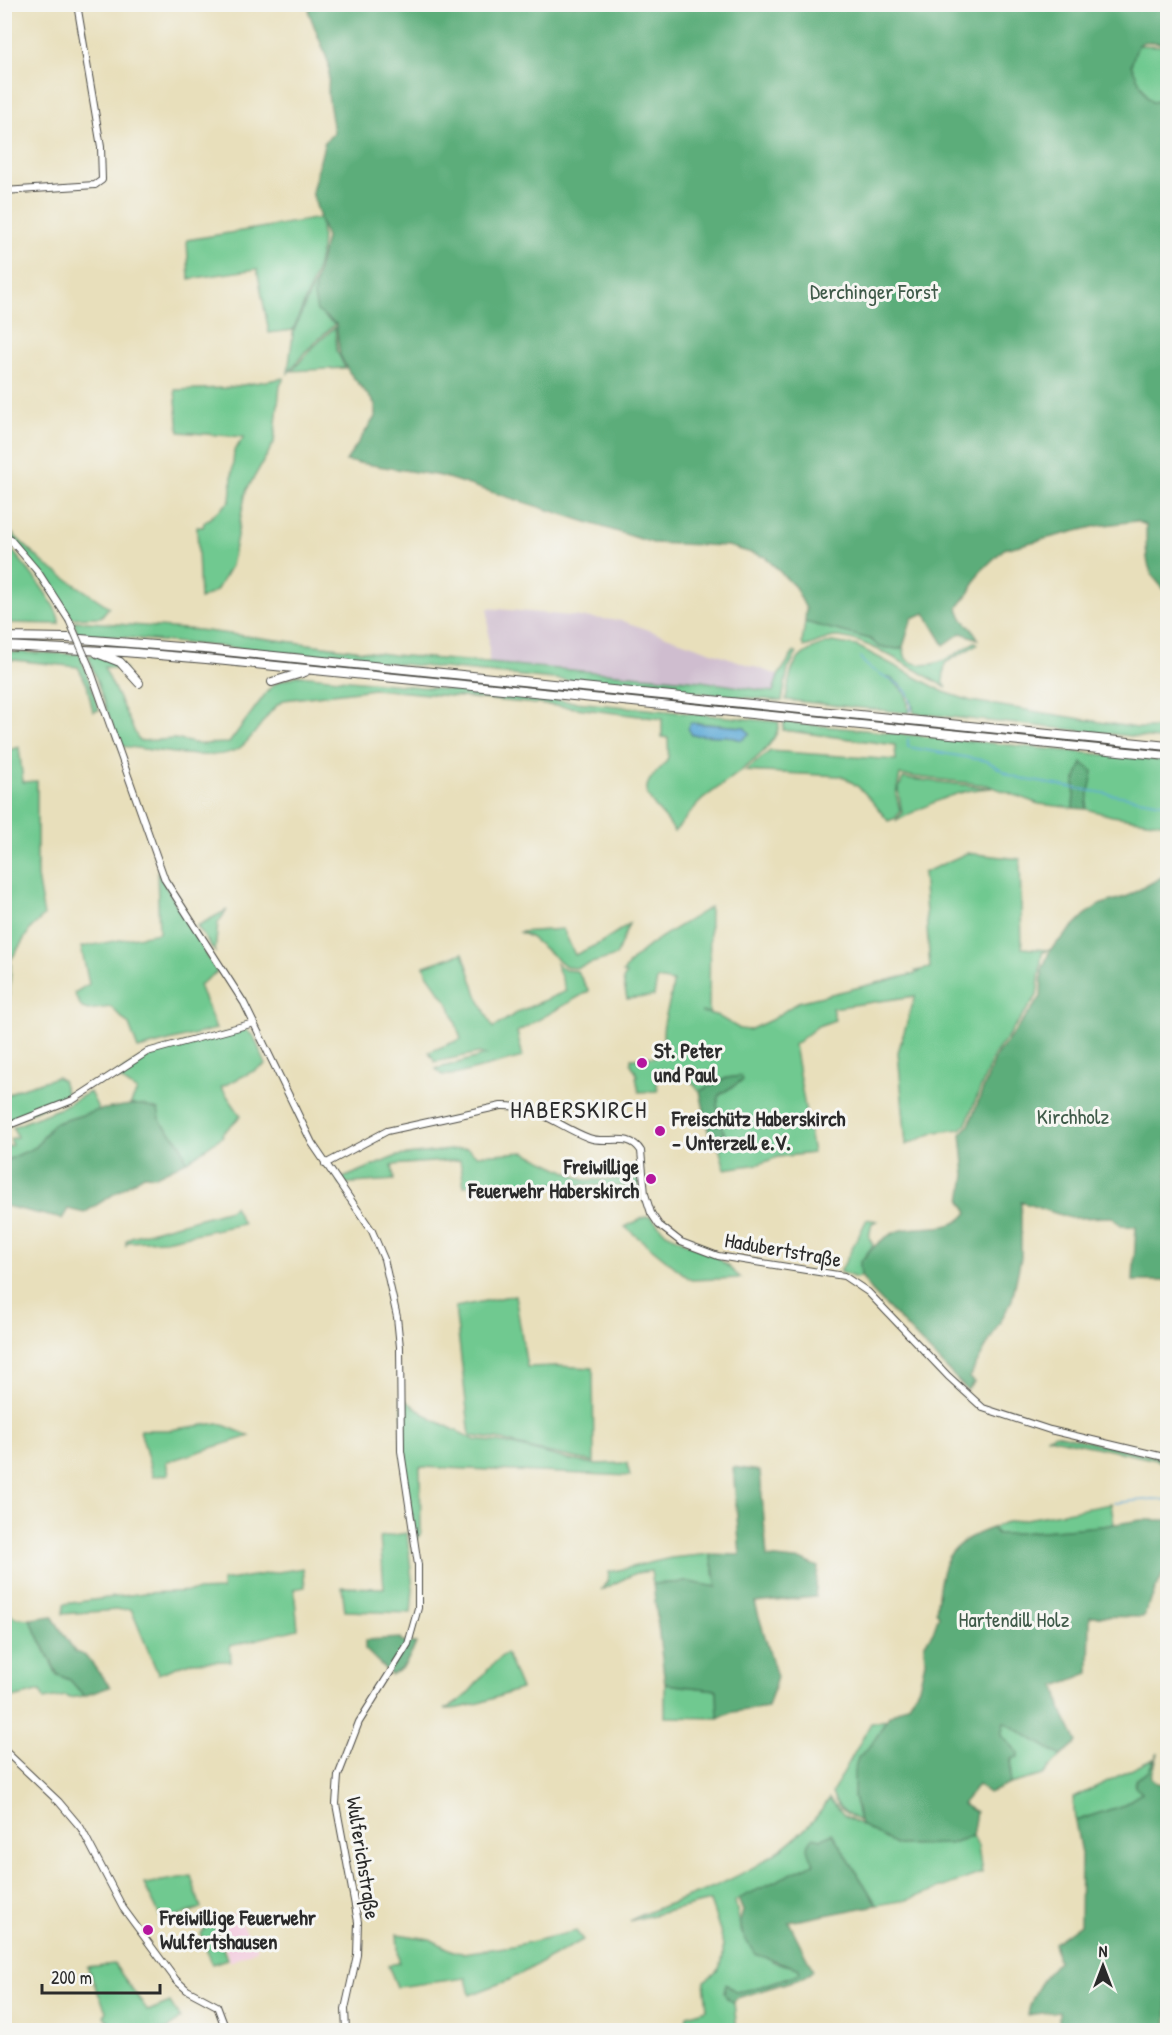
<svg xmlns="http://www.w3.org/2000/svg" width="1172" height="2035" font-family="'Patrick Hand',sans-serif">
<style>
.built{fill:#f3cfe0}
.industrial{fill:#cfbdcf}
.green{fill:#6fc990;stroke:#4d7a5e;stroke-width:1.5;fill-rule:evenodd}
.forest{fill:#5bad7a;stroke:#436c52;stroke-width:1.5}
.water{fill:#5faad7;stroke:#456a81;stroke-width:1.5}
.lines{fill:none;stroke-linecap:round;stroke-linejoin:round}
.stream{stroke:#5faad7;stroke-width:1.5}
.secondary-casing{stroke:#474641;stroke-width:8}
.highway-casing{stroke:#474641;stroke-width:10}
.secondary{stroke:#fff;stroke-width:6}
.highway{stroke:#fff;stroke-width:8}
.secondary-bridge-casing{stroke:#474641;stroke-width:8;stroke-linecap:butt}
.secondary-bridge{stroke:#fff;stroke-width:6}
.poi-dot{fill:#b5179e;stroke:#f6f6f2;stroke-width:2}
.labels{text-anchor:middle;stroke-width:6;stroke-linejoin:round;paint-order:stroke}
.park-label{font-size:21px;fill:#3f5a49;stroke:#f6f6f2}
.poi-label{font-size:21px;font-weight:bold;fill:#2b2b2b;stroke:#f6f6f2;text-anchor:start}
.street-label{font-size:21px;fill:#2b2b2b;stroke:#f6f6f2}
.quarter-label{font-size:24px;letter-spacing:1.5px;fill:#2b2b2b;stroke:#f6f6f2}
</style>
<rect width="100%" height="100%" fill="#f6f6f2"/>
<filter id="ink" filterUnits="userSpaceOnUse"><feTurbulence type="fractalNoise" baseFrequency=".0167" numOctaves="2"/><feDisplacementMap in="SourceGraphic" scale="12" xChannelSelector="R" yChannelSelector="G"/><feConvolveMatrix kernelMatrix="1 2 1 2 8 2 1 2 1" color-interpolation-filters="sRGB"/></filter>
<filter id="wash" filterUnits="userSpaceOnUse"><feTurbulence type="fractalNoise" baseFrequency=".008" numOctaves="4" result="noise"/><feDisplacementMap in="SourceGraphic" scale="24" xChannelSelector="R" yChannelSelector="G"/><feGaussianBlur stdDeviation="1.35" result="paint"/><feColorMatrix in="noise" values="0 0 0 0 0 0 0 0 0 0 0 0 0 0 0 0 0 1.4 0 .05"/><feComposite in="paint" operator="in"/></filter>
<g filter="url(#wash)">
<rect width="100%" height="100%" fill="#e8dfbb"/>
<path class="built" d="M237 1912 249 1937 253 1938 258 1949 230 1962 215 1919Z"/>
<path class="industrial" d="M488 608 623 621 778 675 774 692 701 681 489 663Z"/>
<path class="green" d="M1137 45 1167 46V100L1152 102 1147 97 1131 65Z
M320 218C328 259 307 293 293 330L269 333 257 269 189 279 187 240Z
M316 279C314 297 317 316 335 324L305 352 288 373 293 333Z
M335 327 337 351 345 368 292 371 310 350Z
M284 378 280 386 274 443 246 491 231 566 216 591 200 599 197 527H203L204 523 230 501 234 451 244 437 179 432 175 390 225 388Z
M4 526 46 565 109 607 101 617 70 618Z
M5 542C17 556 62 607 59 624L5 623Z
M75 621 199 630 394 655 701 681 773 692 778 676 794 652 797 653 788 669 782 701 78 633 74 624Z
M805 622 870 639 879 647 899 649 903 647 906 659C930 675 955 654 975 642L978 644 945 663 943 682 947 688C922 674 863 636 836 637 824 638 815 644 804 647L802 643Z
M832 642 857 646 944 692 971 701 1137 728H1153L1167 725V740L914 713C912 696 902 683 886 676 898 687 910 689 908 713L786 700C791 664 794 652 832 642Z
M4 652 80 654 99 710 93 712 87 685 78 667 5 659Z
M88 655 111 659 125 669 104 667 139 741 175 739 199 744 229 743 269 689 278 682 299 675 779 722C779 751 723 782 702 800 691 810 684 822 674 832 669 817 651 808 647 793 644 776 665 770 668 757 669 752 668 743 668 738L662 737V719L568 707 374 689 284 700C266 711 258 734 241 747 218 765 149 748 119 746ZM697 723 743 727 745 728 737 739 727 736 692 735Z
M784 722 1167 761V824L1112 816 1086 809 1089 786 1082 763 1075 781 1073 808 1039 804 987 785 900 775 896 794 900 811 896 818 888 821C874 804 861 784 840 776L745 771 770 751 896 760 895 745 783 730Z
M19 747 23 782 37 781V877L44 916 31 928 7 966 11 963 9 1005 5 1006V751Z
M903 778 992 788C955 789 928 805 896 821L902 813 898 790Z
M967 853 1020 859 1022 948 1048 950 1042 953 1037 996 994 1055 966 1124 961 1129 936 1132 906 1145 898 1052 915 996 832 1008 835 1020 818 1026 794 1045 813 1153 778 1157 759 1164 725 1169 719 1148 727 1144 717 1105 719 1095 742 1081 741 1076 727 1078 700 1091 682 1073 659 1070 656 1076 658 1091 639 1092 636 1077 638 1076 631 1064V1058L655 1057 665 1048C658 1025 672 1004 673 982L657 979 654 996 627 999 623 980 626 974 623 973C636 947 685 924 710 907L709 1013 701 1012 716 1015 740 1029 749 1030 771 1020 798 1002 914 974 919 972 916 971 930 968 923 873Z
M157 872 217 972 199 985 216 1029 138 1049 129 1025 111 1007 88 1010 82 1008 74 993 89 984 81 947 159 933Z
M227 910 218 923 215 952 197 926Z
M629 924 616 956 575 968 567 967 530 937 519 932 563 929 575 955 600 943Z
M463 953 477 995 493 1028 518 1012 566 991 556 963 565 970 577 971 589 991 517 1032 523 1057 454 1075H442L436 1069 486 1055 479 1053 435 1062 429 1052 461 1039 450 1006 427 974 424 966Z
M245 1029 254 1037 266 1065 221 1087 241 1116 222 1134 223 1136 187 1161 180 1143 143 1105H130L137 1091 115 1076 144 1057 167 1048Z
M57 1077 62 1080 66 1092 62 1099 5 1124V1097L16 1090Z
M90 1092 99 1110 53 1124 36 1147 5 1161 4 1148 12 1145 10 1139 17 1137 13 1127 58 1109Z
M467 1148 476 1155 525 1152 584 1180 640 1179 639 1192 637 1187 522 1183 464 1186 460 1160 392 1165 394 1180 340 1184 338 1180 397 1156Z
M234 1206 243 1224 165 1240 128 1242 126 1245V1241L131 1237 230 1210Z
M645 1217H651L666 1233 718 1258 741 1278 691 1280 625 1227Z
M867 1219 877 1221 872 1223 869 1237 873 1245 860 1263 861 1276 856 1278 840 1272Z
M515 1295 527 1367 557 1366 593 1368 594 1462 531 1449 503 1440 470 1436 455 1307Z
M402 1398 432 1419 475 1440 505 1443 570 1460 594 1464 627 1463 630 1476 420 1467 421 1533 416 1540 404 1467Z
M218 1423 250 1436 166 1462 169 1474 153 1477 140 1430H169Z
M1056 1434 1167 1459V1465L1157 1460 1048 1437Z
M1111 1504 1114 1524 1103 1526 1006 1534H997L992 1528 1003 1523Z
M407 1533 413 1589 411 1613 345 1611 342 1587 384 1588 380 1537Z
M710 1554 717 1587 689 1582 653 1584 651 1571 636 1573 601 1590 608 1581 609 1572 671 1558Z
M303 1568 305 1587 294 1589 298 1629 230 1646 231 1661 190 1662 158 1674 131 1609 63 1614 64 1604 144 1593 222 1590V1581Z
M5 1610 16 1618 30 1619 57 1675 70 1680 84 1696 69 1698 65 1696 44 1700 41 1691 5 1700Z
M506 1653 521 1689C498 1696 467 1710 445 1709 473 1698 482 1669 506 1653Z
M665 1684 717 1690 718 1718 665 1717Z
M886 1720 873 1743 858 1758 854 1797 860 1821C847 1815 836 1807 832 1793L871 1723Z
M1004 1722 1009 1723 1061 1756 1043 1775 1010 1784 1012 1758 1018 1752 1001 1735Z
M1153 1759 1142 1793 1121 1806 1075 1821 1073 1798Z
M829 1799 845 1816 897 1845 949 1844 972 1836 978 1846 982 1873 907 1900 877 1905 832 1833 821 1839 814 1863 735 1901 742 1934 774 1962 798 1968 801 1973 753 1989 735 1992 726 1984 728 2000 734 2002 737 2030H685L687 2015 707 2009 704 1981C709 1977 717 1973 719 1968 730 1949 716 1920 710 1901L629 1921C654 1908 680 1901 706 1890 752 1871 803 1842 829 1799Z
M191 1876 201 1908 163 1922 144 1884Z
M212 1920 227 1959 212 1964 201 1934Z
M576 1931 583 1940 509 1980 470 1995 466 1978 397 1987 388 1965 399 1963 397 1934 430 1939 455 1952 463 1953 512 1946Z
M114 1964 148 2011 170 2002 180 2018 167 2030H111L114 2028 104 2016 106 2011 87 1967Z"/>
<path class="forest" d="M310 5H1167V44C1138 40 1140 38 1131 65L1147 97 1152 102 1167 100V592C1142 569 1147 556 1146 525L1136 521 1097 526 1004 549 979 573 970 592 958 607C960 623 973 625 978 639L961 633 944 645 925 613 912 618 903 647 899 649 879 647 870 639 805 622 806 609 795 587 765 557 728 546 653 543 441 476 346 461 375 417V404L349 372 340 355 336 324 317 311 314 297 316 279 326 238 312 192 325 141 334 133 328 95 329 64 309 13Z
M1082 763 1093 771 1086 809 1073 808 1075 781Z
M1167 874V1281H1133L1136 1227 1121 1226 1113 1217 1070 1218 1021 1202V1258L1012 1300 969 1378 974 1382 967 1390 871 1290 861 1276 860 1263C870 1249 881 1238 898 1231 919 1224 954 1234 968 1212L961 1201 965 1175 961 1134 969 1125 996 1056 1041 997 1042 970 1050 950 1085 915 1099 905 1128 896Z
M741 1076 743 1080 719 1095 717 1105 727 1145 719 1148 711 1145 700 1091 727 1078Z
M130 1105H143L158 1110 161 1122 180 1143 187 1161 156 1176 144 1175 84 1213 68 1209 62 1219 5 1206V1161L36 1147 53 1124 99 1110Z
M733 1467 760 1471 767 1557 804 1561 818 1567 815 1597 755 1603 777 1677 768 1707 733 1712 718 1718 717 1690 665 1684 653 1584 689 1582 717 1587 710 1554 740 1555Z
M1141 1520H1167V1572L1162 1576 1143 1617 1090 1616 1089 1673 1056 1686 1062 1711 1077 1742 1061 1756 1004 1722 1001 1735 1018 1752V1757L1011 1759 1010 1784 989 1793 978 1785 962 1804 976 1812 972 1836 949 1844 897 1845 861 1825 854 1797V1770L858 1758 873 1743 889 1716 909 1704 919 1687 925 1661 924 1645 933 1632 939 1615 936 1611C942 1565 942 1545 992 1528L997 1534H1006L1103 1526Z
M52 1616 75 1652 86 1656 110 1687 84 1696 70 1680 58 1675 30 1619Z
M401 1638 402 1642 416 1643C412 1655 403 1671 391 1675L365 1649V1640Z
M1158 1753 1151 1778 1157 1783 1168 1785 1167 2030H1059V2011L1028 2015C1030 1997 1046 1973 1058 1961L1054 1943 1080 1924 1081 1854 1075 1821 1121 1806 1142 1793 1135 1787 1136 1779 1148 1772Z
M832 1833 877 1905 789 1922 813 1970 805 1977 737 1998 734 2002 728 2000 724 1993 726 1984 735 1992 753 1989 800 1973 798 1968 755 1954C746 1941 736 1928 743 1911L738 1899 814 1863C809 1852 804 1846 814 1837L821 1839Z"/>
<path class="water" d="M690 723 743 727 750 733 742 740 728 736 692 735 688 728Z"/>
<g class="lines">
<path class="stream" d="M860 657C872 680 915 677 911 712
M908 739V747L987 761 1010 775 1027 780 1168 804
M1114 1503 1153 1499 1168 1500"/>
</g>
</g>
<g filter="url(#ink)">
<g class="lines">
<g class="secondary-casing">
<path id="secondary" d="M4 191 95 185 102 180 101 147 77 4
M4 532 38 572 69 620
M89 666 165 880 244 1003 312 1143 372 1231 384 1259 397 1317 400 1347 401 1451 418 1565V1608L408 1644 359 1722 338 1776 336 1804 358 1922 357 1955 345 2009 346 2030
M4 1127 73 1100 147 1052 254 1023
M325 1164 387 1131 501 1106C539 1105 557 1126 589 1138 607 1145 629 1131 641 1151L645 1194 651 1213 659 1225 681 1242 718 1256 844 1276 868 1292 948 1376 983 1408 1050 1430 1168 1458
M4 1750 59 1802 81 1828 123 1908 176 1980 187 1990 217 2006 226 2030"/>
</g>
<g class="highway-casing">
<path id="highway" d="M4 637 68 638 204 649 1168 746
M4 646 124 652 206 659 1168 756
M97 653 120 662 139 683
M272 682 305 672"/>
</g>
<use href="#secondary" class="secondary"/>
<use href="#highway" class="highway"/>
<g class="secondary-bridge-casing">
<path id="secondary-bridge" d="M69 620 89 666"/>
</g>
<use href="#secondary-bridge" class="secondary-bridge"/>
</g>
</g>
<g class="poi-dot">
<circle cx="642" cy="1063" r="6"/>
<circle cx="660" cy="1131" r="6"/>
<circle cx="651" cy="1179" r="6"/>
<circle cx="148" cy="1930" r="6"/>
</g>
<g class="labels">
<g class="park-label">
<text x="874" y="299">Derchinger Forst</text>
<text x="1073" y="1124">Kirchholz</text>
<text x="1014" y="1627">Hartendill Holz</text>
</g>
<g class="poi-label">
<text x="654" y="1058">St. Peter<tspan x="654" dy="24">und Paul</tspan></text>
<text x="672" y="1126">Freischütz Haberskirch<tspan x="672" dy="24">– Unterzell e.V.</tspan></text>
<text x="639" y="1174" text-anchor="end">Freiwillige<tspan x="639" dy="24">Feuerwehr Haberskirch</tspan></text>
<text x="160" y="1925">Freiwillige Feuerwehr<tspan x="160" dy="24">Wulfertshausen</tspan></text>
</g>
<g class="street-label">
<text transform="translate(783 1250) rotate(10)" y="7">Hadubertstraße</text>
<text transform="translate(363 1858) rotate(81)" y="7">Wulferichstraße</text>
</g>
<g class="quarter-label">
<text x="579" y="1118">HABERSKIRCH</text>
</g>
</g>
<rect width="1172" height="2035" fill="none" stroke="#f6f6f2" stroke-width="24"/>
<g transform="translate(1103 1966)" stroke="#f6f6f2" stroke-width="4.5" paint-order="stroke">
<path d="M0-4.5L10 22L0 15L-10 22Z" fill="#2b2b2b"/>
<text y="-9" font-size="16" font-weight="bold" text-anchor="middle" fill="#2b2b2b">N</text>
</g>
<path d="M42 1984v9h118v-9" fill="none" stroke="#2b2b2b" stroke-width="3"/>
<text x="51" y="1984" font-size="18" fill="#2b2b2b" stroke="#f6f6f2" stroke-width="4.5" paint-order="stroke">200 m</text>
</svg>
